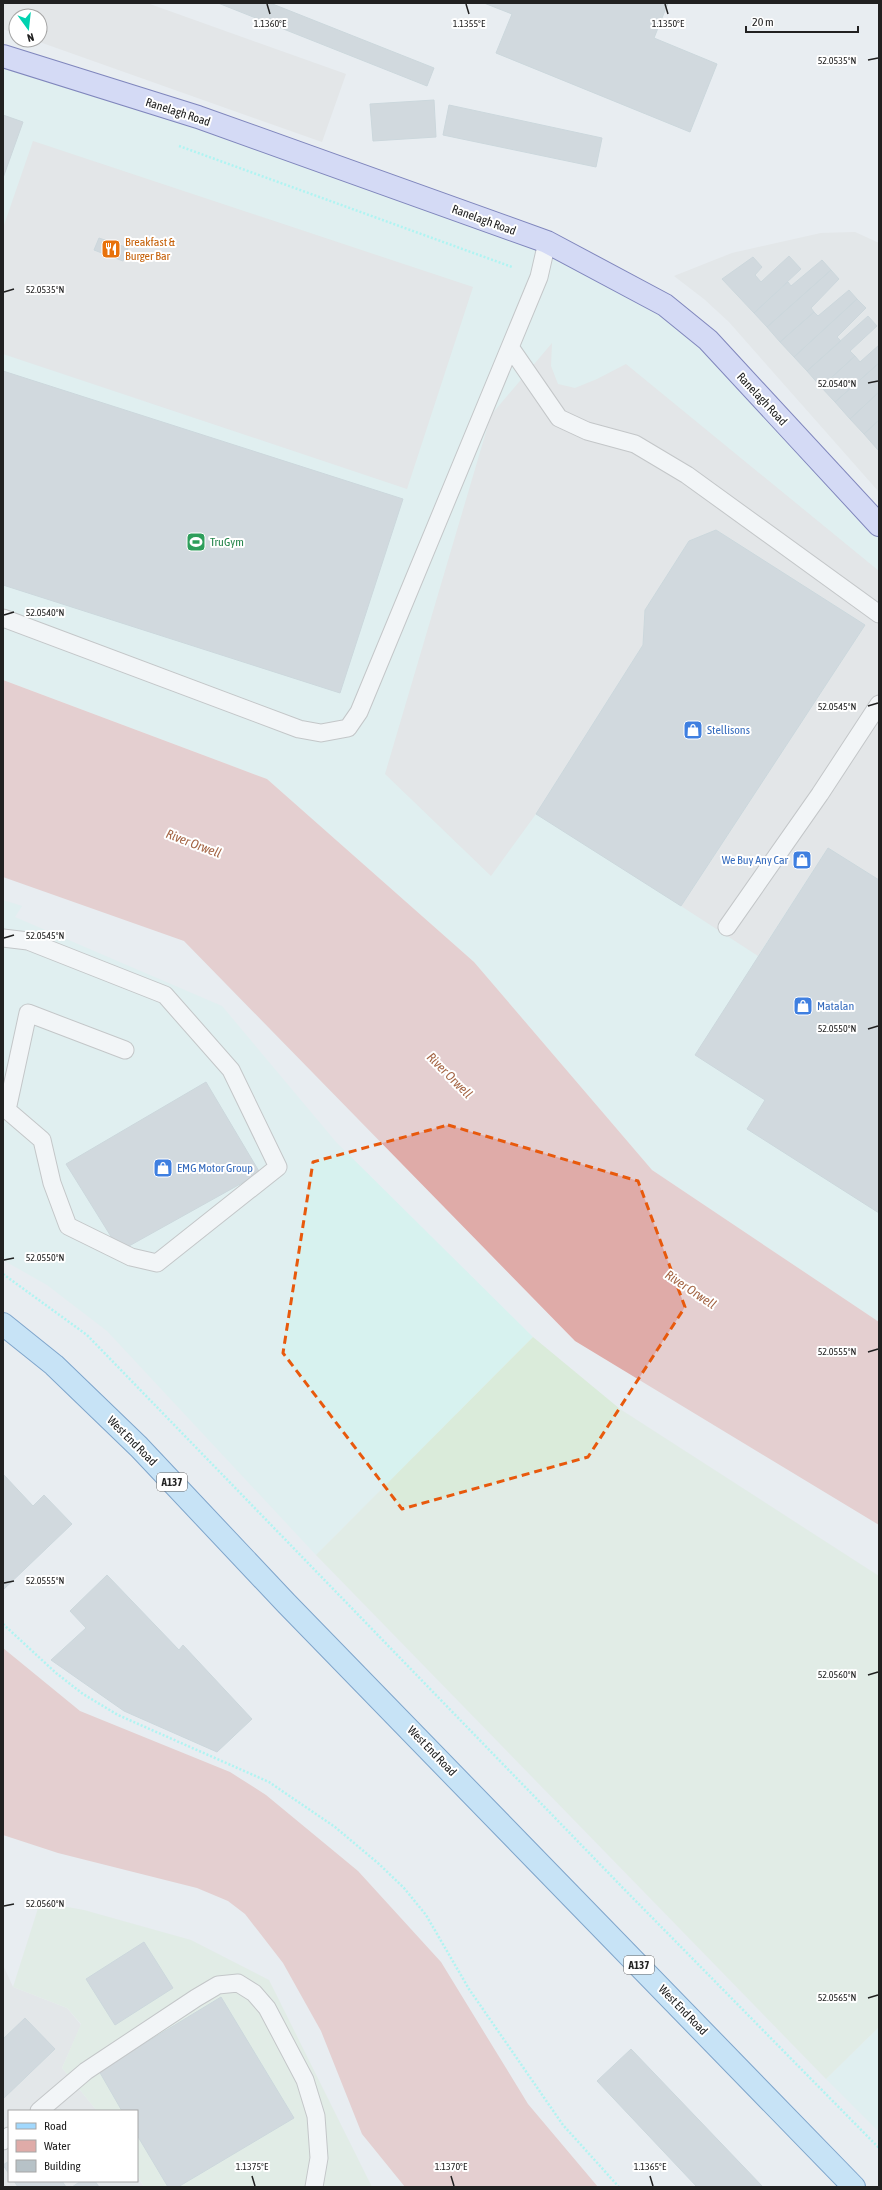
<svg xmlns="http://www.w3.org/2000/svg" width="882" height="2190" font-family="'Asap Condensed',sans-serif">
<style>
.residential{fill:#dedfdf}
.commercial{fill:#d7f2ef}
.industrial{fill:#daebda}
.parking{fill:#ddd}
.water{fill:#dfaba8}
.building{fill:#b7c2c7;stroke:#aabcc4}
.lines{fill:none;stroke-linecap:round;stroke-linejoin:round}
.lane-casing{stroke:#989898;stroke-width:19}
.secondary-casing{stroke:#030a7d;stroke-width:24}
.primary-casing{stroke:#004e9e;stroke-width:24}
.path{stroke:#6efcf4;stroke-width:2.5;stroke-dasharray:2 2;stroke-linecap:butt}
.lane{stroke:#fff;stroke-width:17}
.secondary{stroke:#bcc3fb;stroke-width:22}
.primary{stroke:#a1d8fd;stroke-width:22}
.marked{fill:none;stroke:#e8590c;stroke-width:3;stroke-dasharray:8 5;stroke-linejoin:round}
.ticks{fill:none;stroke:#212121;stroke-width:1.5}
.labels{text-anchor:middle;stroke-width:4;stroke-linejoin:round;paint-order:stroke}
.shield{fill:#fff;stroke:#646464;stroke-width:1}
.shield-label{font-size:11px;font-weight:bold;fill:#212121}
.street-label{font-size:12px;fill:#212121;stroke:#fff}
.food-label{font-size:12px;fill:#c56008;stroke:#fff;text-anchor:start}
.leisure-label{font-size:12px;fill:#27864d;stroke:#fff;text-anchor:start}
.shop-label{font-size:12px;fill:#366cbe;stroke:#fff;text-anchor:start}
.water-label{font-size:13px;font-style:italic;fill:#a46544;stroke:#fff}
.ticks-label{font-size:10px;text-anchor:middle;fill:#212121;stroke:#fff;stroke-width:4;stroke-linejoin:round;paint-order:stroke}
</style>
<rect width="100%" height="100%" fill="#e8edf1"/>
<path class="residential" d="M855 232 879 243V492L729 322 704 299 674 276 732 253 821 233Z
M3 1965 13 1987 67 2008 81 2025 62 2068 97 2111H9V2181H137V2176L144 2187H3Z"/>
<path class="commercial" d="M3 56 547 242 665 305 879 525V1322L652 1170 474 962 267 779 3 680Z
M3 900 22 906 15 917 222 1006 336 1142 533 1337 316 1555 107 1331 47 1285 3 1260Z
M879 2027V2132L826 2079Z"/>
<path class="industrial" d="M533 1337 620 1409 879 1576V2027L826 2079 316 1555Z
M40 1902 84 1910 191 1940 269 1980 372 2187H144L137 2175V2111H97L62 2068 81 2024 67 2008 13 1987Z"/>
<path class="parking" d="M3 3H147L346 74 322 142 34 40H40V16H16V34L3 29Z
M33 141 473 287 407 489 3 354V228Z
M552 343 551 366 558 384 575 388 597 379 626 364 879 571V880L828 848 758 956 681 906 865 625 716 530 689 541 645 610 643 645 536 814 491 876 385 774 491 415Z"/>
<path class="water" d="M3 680 267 779 474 962 652 1170 879 1322V1525L575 1341 184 941 3 877Z
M3 1648 80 1711 230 1772 266 1795 358 1871 441 1962 528 2104 598 2187H405L362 2134 321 2031 283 1963 245 1914 228 1901 197 1888 58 1853 3 1835Z"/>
<path class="building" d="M218 3H270L434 68 427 86Z
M484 3H668L654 38 717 64 690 132 496 53 512 14Z
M434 100 436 137 373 141 370 104Z
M449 105 602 138 596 167 443 135Z
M3 115 23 122 3 178Z
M99 238 128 248 123 261 94 250Z
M789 256 801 269 754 313 722 279 753 257 762 267 755 275 761 282Z
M822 260 831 270 767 327 754 313 788 282 791 286Z
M831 270 839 279 811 308 814 312 780 342 767 327Z
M849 290 857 299 794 357 780 342 814 312 818 316Z
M857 299 866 308 837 337 841 341 807 371 794 357Z
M868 316 877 326 850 351 855 356 821 387 807 371Z
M879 345V363L835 402 821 387 855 356 860 362Z
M879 363V392L850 419 835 402Z
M3 371 403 499 340 693 3 585Z
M879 392V420L864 434 850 419Z
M879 420V449L878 450 864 434Z
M716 530 865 625 681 906 536 814 643 645 645 610 689 541Z
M828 848 879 880V1213L747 1129 765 1100 695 1055Z
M206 1082 260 1173 120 1251 66 1164Z
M3 1474 33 1506 44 1495 72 1524 3 1590Z
M107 1575 179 1650 183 1645 252 1719 217 1752 124 1711 51 1660 86 1628 70 1611Z
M144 1942 173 1988 115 2025 86 1979Z
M221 1997 294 2118 178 2187H168L137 2135V2111H122L99 2071Z
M25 2018 55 2049 3 2099V2039Z
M631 2049 763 2187H697L597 2081Z
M9 2161V2174L3 2165Z
M14 2181H62L66 2187H18Z
M81 2181H95L99 2187H72Z"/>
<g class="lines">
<g class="lane-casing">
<path id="lane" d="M510 347 559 418 587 431 635 444 687 475 879 614
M3 618 299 729 321 733 348 728 359 712 539 277 547 242
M727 927 820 794 879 704
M3 938 28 941 165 995 231 1070 278 1167 157 1263 131 1257 68 1226 52 1183 42 1140 7 1110
M3 1110H7L28 1013 125 1050
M39 2111 86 2071 196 1998 218 1985 238 1983 254 1993 267 2008 305 2080 316 2116 319 2158 314 2187
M3 2141 9 2136"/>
</g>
<g class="secondary-casing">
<path id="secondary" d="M3 56 198 117 547 242 665 305 708 340 879 525"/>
</g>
<g class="primary-casing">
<path id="primary" d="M3 1324 54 1365 139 1447 286 1603 854 2187"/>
</g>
<path class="path" d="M179 146 512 267
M3 1274 87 1335 624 1889 879 2148
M3 1624 56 1673 83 1694 118 1715 269 1782 335 1827 379 1864 404 1888 426 1915 469 1989 563 2125 619 2187"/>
<use href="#lane" class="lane"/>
<use href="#secondary" class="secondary"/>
<use href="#primary" class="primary"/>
</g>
<path d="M0 0H882V2190H0ZM448 1125 638 1181 685 1307 588 1457 402 1509 283 1353 313 1162Z" fill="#e8edf1" fill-opacity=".55" fill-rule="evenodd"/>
<path class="marked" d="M448 1125 638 1181 685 1307 588 1457 402 1509 283 1353 313 1162Z"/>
<path class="ticks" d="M267 4 270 14M466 4 469 14M665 4 668 14M868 60 878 58M4 292 14 289M868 383 878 381M4 615 14 612M868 706 878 703M4 938 14 935M868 1029 878 1026M4 1260 14 1258M868 1352 878 1349M4 1583 14 1581M868 1675 878 1672M4 1906 14 1904M868 1998 878 1995M252 2176 255 2186M451 2176 454 2186M650 2176 653 2186"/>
<defs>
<g id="restaurant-square" transform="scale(1)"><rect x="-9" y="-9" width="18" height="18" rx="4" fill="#e8710a" stroke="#fff"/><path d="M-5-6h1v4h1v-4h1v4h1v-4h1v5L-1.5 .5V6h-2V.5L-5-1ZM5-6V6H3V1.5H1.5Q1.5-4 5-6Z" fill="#fff"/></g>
<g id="stadium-square" transform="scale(1)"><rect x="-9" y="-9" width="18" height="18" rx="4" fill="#2e9e5b" stroke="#fff"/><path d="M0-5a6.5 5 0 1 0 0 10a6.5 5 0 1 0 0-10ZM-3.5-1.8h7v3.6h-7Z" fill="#fff"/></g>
<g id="shop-square" transform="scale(1)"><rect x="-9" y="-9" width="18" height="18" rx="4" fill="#3f7fe0" stroke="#fff"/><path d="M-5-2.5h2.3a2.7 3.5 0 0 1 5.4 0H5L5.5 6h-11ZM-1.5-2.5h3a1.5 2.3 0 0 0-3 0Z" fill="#fff"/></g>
</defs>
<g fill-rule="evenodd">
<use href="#restaurant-square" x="111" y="249"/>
<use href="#stadium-square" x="196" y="542"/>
<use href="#shop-square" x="693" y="730"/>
<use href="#shop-square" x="802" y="860"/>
<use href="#shop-square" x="803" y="1006"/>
<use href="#shop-square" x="163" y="1168"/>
</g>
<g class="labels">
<g class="shield">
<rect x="157" y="1473" width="30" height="18" rx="3"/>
<rect x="624" y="1956" width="30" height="18" rx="3"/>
</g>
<g class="shield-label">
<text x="172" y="1486">A137</text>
<text x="639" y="1969">A137</text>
</g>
<g class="street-label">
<text transform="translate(178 112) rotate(18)" y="4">Ranelagh Road</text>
<text transform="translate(484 220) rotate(20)" y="4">Ranelagh Road</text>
<text transform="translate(762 399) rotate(47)" y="4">Ranelagh Road</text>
<text transform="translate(132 1441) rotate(45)" y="4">West End Road</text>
<text transform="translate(432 1751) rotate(46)" y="4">West End Road</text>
<text transform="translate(683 2010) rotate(46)" y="4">West End Road</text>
</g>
<g class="food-label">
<text x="125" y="246">Breakfast &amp;<tspan x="125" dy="14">Burger Bar</tspan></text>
</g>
<g class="leisure-label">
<text x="210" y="546">TruGym</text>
</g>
<g class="shop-label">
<text x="707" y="734">Stellisons</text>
<text x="788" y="864" text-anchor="end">We Buy Any Car</text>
<text x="817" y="1010">Matalan</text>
<text x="177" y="1172">EMG Motor Group</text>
</g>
<g class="water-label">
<text transform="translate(194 843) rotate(21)" y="5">River Orwell</text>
<text transform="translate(450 1075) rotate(45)" y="5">River Orwell</text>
<text transform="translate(691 1289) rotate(34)" y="5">River Orwell</text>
</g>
</g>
<g class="ticks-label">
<text x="270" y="27">1.1360°E</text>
<text x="469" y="27">1.1355°E</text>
<text x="668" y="27">1.1350°E</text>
<text x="837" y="64">52.0535°N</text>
<text x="45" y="293">52.0535°N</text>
<text x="837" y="387">52.0540°N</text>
<text x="45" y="616">52.0540°N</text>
<text x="837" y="710">52.0545°N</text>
<text x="45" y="939">52.0545°N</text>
<text x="837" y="1032">52.0550°N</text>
<text x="45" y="1261">52.0550°N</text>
<text x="837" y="1355">52.0555°N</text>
<text x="45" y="1584">52.0555°N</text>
<text x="837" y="1678">52.0560°N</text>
<text x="45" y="1907">52.0560°N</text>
<text x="837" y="2001">52.0565°N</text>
<text x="252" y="2170">1.1375°E</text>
<text x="451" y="2170">1.1370°E</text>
<text x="650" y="2170">1.1365°E</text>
</g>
<rect width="882" height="2190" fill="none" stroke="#212121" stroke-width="8"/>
<rect x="8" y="2110" width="130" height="72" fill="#ffffff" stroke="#a6a6a6"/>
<rect x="16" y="2123" width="20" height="6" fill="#a1d8fd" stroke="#a6a6a6"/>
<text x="44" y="2130" font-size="12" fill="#212121">Road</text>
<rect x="16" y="2140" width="20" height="12" fill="#dfaba8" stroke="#a6a6a6"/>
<text x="44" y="2150" font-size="12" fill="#212121">Water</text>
<rect x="16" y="2160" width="20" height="12" fill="#b7c2c7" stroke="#a6a6a6"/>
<text x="44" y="2170" font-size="12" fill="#212121">Building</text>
<g transform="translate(28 28) rotate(165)"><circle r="19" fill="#ffffff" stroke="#a6a6a6"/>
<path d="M0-3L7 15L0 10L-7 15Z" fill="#00d2b0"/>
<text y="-6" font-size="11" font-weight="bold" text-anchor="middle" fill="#212121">N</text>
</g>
<path d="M746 26v6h112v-6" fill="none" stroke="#212121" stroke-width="2"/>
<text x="752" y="26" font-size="12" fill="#212121" stroke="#ffffff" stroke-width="3" paint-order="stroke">20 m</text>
</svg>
